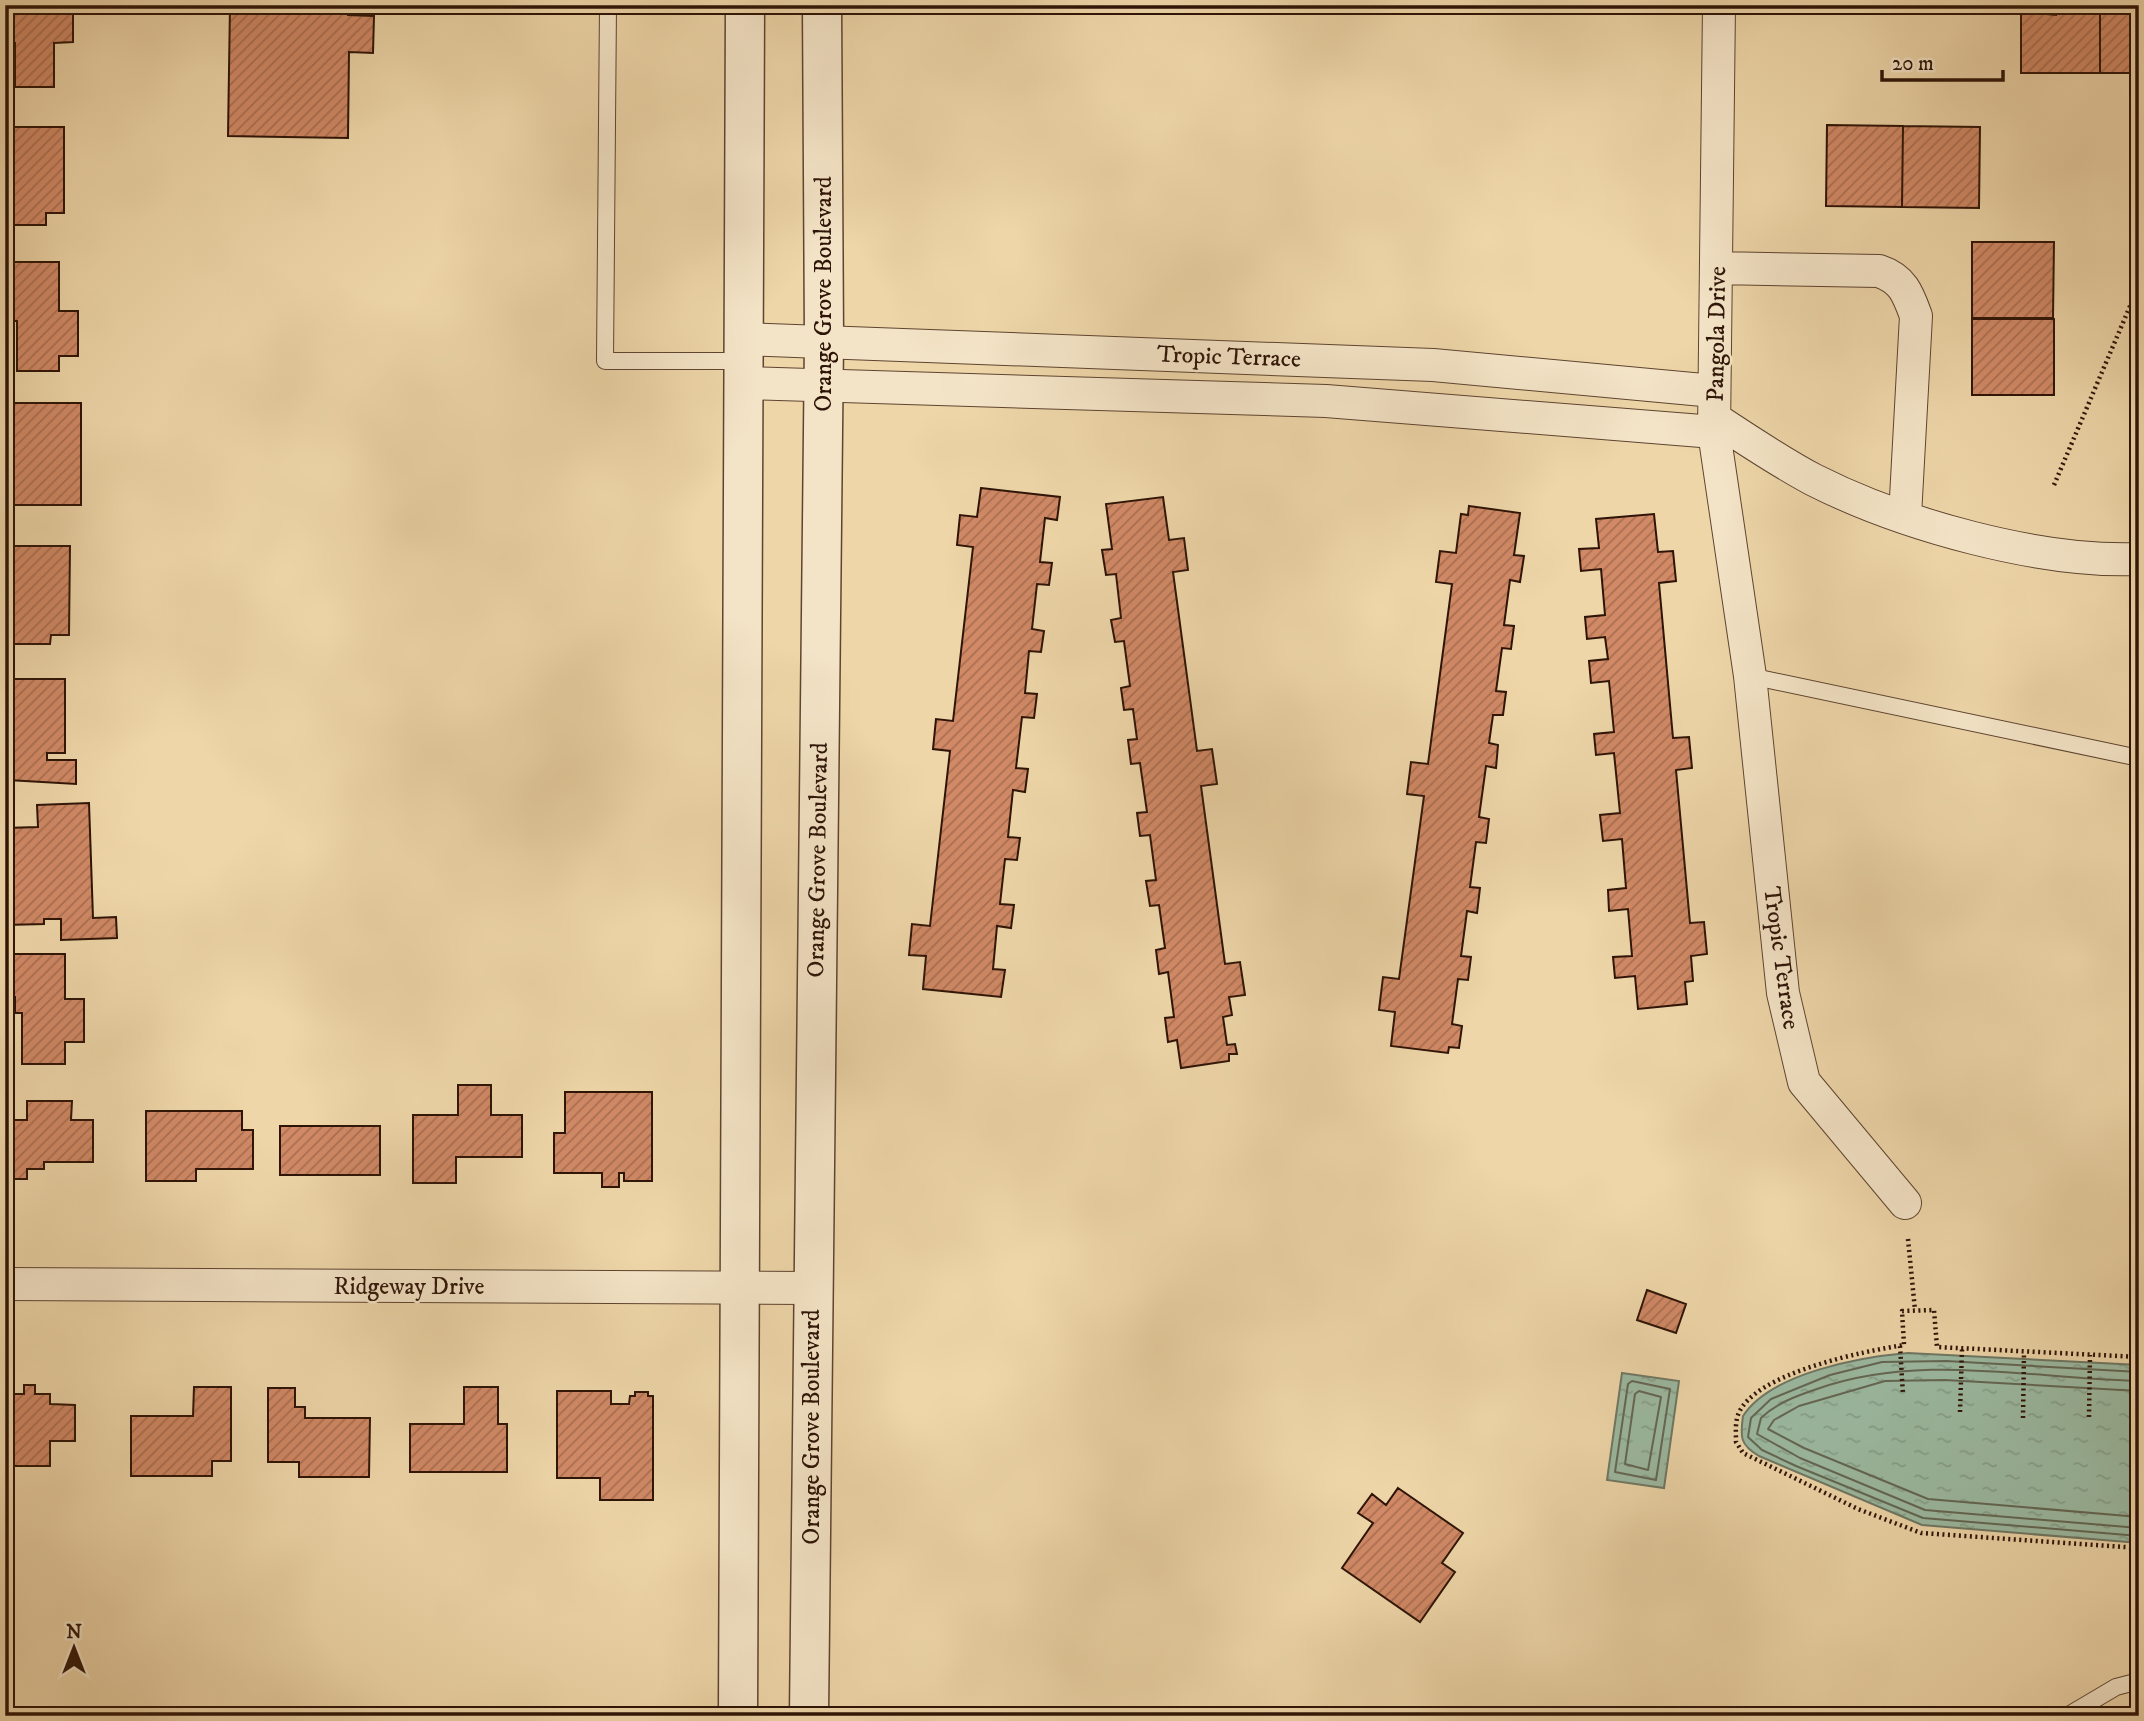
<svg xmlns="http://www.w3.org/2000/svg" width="2144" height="1721" font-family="'IM FELL DW Pica',serif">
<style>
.water{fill:url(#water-ripples);stroke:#6f7864;stroke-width:2}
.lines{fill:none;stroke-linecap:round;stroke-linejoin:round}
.shore{stroke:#646754;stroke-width:2}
.building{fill:url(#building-hatch);stroke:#2e1407;stroke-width:2}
.service-casing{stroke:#5e4430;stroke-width:18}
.minor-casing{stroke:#5e4430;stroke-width:34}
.tertiary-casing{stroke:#5e4430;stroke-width:41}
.path{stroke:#2e1407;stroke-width:4.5;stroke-dasharray:2 3.5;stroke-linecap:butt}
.service{stroke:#f4e4c7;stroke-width:16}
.minor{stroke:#f4e4c7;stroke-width:32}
.tertiary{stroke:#f4e4c7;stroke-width:38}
.labels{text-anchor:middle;stroke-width:5;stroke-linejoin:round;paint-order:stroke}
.street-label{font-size:24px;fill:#2e1407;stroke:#f4e4c7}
</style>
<defs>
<pattern id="water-ripples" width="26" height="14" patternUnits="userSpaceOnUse" patternTransform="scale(1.75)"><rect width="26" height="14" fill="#9bbaa2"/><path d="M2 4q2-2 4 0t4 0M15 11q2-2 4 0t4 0" fill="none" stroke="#869f8a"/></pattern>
<pattern id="building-hatch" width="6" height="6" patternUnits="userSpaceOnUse" patternTransform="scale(1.75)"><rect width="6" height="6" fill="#d18966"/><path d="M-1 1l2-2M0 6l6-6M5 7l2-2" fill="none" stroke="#aa6f52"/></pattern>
</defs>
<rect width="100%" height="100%" fill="#eed6a9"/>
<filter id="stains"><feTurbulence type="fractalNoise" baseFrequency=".00286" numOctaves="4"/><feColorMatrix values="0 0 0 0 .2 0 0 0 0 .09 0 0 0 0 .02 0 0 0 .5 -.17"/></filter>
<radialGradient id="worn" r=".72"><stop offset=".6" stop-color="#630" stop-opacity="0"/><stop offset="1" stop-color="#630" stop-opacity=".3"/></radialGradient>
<path class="water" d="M1908 1353 2139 1365V1543L1922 1525 1759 1456C1740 1445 1740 1437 1743 1416 1771 1373 1860 1357 1908 1353Z
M1622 1373 1679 1381 1664 1488 1607 1480Z"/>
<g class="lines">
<path class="shore" d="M2139 1372 1946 1361 1882 1362 1830 1375 1771 1399 1751 1418 1748 1437 1762 1450 1796 1466 1923 1518 2139 1536
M1632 1381 1670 1389 1656 1480 1615 1472 1628 1384Z
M2139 1381C2031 1379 1921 1352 1817 1389 1796 1396 1777 1403 1761 1418L1757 1434 1800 1458 1925 1510 2139 1528
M1639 1391 1661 1397 1648 1470 1625 1464 1635 1394Z
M2139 1391 1945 1380 1885 1381 1799 1406 1774 1420 1768 1429 1804 1448 1928 1499 2139 1517"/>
</g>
<path class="building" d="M5 5H73V42L54 43V87H15V43H5Z
M230 5H348V15L374 16 373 53 349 52 348 138 228 136Z
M2021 5H2047V14L2056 15V9L2100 5V73H2021Z
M2100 5 2139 9V73H2100Z
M1827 125 1903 126 1902 207 1826 206Z
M1903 126 1980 127 1979 208 1902 207Z
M5 127H64V213H46V225H7Z
M1972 242H2054L2053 318H1972Z
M5 262H59V311H78V356H59V371H17V321H5Z
M1972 319H2054V395H1972Z
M9 403H81V505H9V482H5Z
M981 488 1060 497 1057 520 1045 518 1040 562 1052 563 1049 585 1037 584 1032 629 1044 631 1041 652 1029 651 1025 693 1037 694 1034 718 1022 717 1016 768 1028 769 1025 792 1013 790 1008 837 1020 838 1017 860 1005 859 1000 904 1014 905 1011 928 997 926 993 969 1005 970 1001 997 923 989 926 956 909 955 912 924 930 926 950 751 933 749 936 719 953 721 973 547 957 545 960 515 977 517Z
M1163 497 1169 540 1184 538 1188 570 1173 572 1197 751 1212 749 1217 784 1201 786 1225 964 1240 962 1245 995 1229 997 1232 1015 1223 1017 1227 1045 1235 1044 1237 1054H1229V1061L1181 1068 1177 1040 1168 1042 1165 1018 1174 1017 1168 972 1159 974 1156 950 1165 948 1159 905 1150 906 1146 881 1156 880 1150 835 1140 836 1137 813 1147 812 1140 763 1131 764 1128 740 1137 739 1133 709 1124 710 1121 688 1130 686 1124 641 1115 642 1111 620 1121 618 1116 574 1106 575 1102 550 1112 549 1106 504Z
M1469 506 1520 513 1514 555 1524 556 1520 582 1510 580 1504 625 1514 626 1511 649 1502 648 1496 691 1506 692 1503 715H1493L1489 743 1498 745 1496 768 1486 766 1479 817 1489 819 1486 843 1476 842 1470 887 1480 888 1477 913 1467 911 1461 956 1471 957 1468 980 1458 979 1452 1024 1462 1026 1459 1048 1449 1047 1448 1053 1391 1046 1395 1012 1379 1010 1383 977 1399 979 1424 796 1407 794 1411 762 1428 764 1452 584 1436 582 1440 551 1456 553 1461 514 1468 515Z
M1654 514 1658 552 1673 551 1676 581 1659 583 1673 738 1689 737 1692 768 1676 770 1690 923 1704 922 1707 954 1691 956 1693 981 1685 982 1687 1004 1638 1009 1635 976 1615 978 1613 957 1632 956 1628 909 1609 911 1608 890 1626 888 1622 839 1603 841 1600 815 1620 813 1614 753 1596 755 1594 734 1614 732 1609 681 1591 683 1589 661 1608 659 1605 637 1587 639 1585 617 1605 615 1601 569 1581 571 1579 549 1599 548 1596 519Z
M5 546H70L69 635H51L50 644H12V622H5Z
M5 679H65V753H47V760H76V784L8 780Z
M89 803 93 918 116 917 117 938 61 940V919H44V924L5 925V828L38 827 37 805Z
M5 954H65V999H84V1042H65V1064H22V1013H15V997H5Z
M458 1085H491V1115H522V1157H456V1183H413V1115H458Z
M565 1092H652V1181H624V1173H619V1187H602V1173H554V1133H565Z
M27 1101H72L71 1120H93V1162H44V1169H27V1179H5V1120H27Z
M146 1111H242V1130H253V1169H196V1181H146Z
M280 1126H380V1175H280Z
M1647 1290 1686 1304 1676 1333 1637 1320Z
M24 1385H35V1394H50V1404L75 1405V1441H50V1466H8V1394H24Z
M194 1387H231V1461H212V1476H131V1416H193Z
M464 1387H498V1424H507V1472H410V1424H464Z
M268 1388H295V1407H305V1418H370L369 1477H299V1462H268Z
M557 1391H611V1404H629L630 1396H635V1392H648V1396H653V1500H600V1478H557Z
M1398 1488 1463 1533 1442 1563 1455 1572 1420 1622 1342 1568 1373 1523 1358 1513 1372 1494 1386 1505Z"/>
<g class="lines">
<g class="service-casing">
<path id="service" d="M608 5 605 361H742
M1750 676 2139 758
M2067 1716 2116 1687 2139 1681"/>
</g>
<g class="minor-casing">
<path id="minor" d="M1719 5 1714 432 1750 676 1783 993 1804 1082 1905 1203
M1717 268 1879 271C1903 279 1908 294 1916 316L1905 516
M742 339 1433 365 1714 391
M742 383 1326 401 1714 432
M1714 418C1747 440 1780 462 1814 480 1903 525 2040 563 2139 559
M5 1284 812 1288"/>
</g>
<g class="tertiary-casing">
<path id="tertiary" d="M738 1716 745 5
M809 1716 824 340 822 5"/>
</g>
<path class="path" d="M2054 485 2139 285
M1908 1239 1915 1310
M1900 1346 1903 1395
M2139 1357 1937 1347 1934 1310 1902 1311 1904 1345C1865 1351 1753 1373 1738 1415 1735 1423 1736 1433 1736 1442L1743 1453 1858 1509 1921 1533 2139 1548
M1960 1412 1962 1349
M2089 1417 2090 1355
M2023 1418 2024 1352"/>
<use href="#service" class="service"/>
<use href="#minor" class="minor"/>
<use href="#tertiary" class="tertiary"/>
</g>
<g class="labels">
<g class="street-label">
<text transform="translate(823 294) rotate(-90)" y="8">Orange Grove Boulevard</text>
<text transform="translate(1716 334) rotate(-89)" y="8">Pangola Drive</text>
<text transform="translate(1229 356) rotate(2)" y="8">Tropic Terrace</text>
<text transform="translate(817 860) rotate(-89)" y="8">Orange Grove Boulevard</text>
<text transform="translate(1782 958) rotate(82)" y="8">Tropic Terrace</text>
<text x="409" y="1294">Ridgeway Drive</text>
<text transform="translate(811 1427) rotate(-90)" y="8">Orange Grove Boulevard</text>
</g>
</g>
<rect width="2144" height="1721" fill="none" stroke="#eed6a9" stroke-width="28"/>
<rect x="7" y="7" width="2130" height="1707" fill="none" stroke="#2e1407" stroke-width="3.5"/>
<rect x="14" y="14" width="2116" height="1693" fill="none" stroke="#2e1407" stroke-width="2"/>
<g transform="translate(74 1648)" stroke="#f4e4c7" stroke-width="5" paint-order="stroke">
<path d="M0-5L12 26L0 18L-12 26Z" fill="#2e1407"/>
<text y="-10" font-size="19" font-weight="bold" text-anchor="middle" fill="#2e1407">N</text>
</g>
<path d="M1882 70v10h121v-10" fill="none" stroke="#2e1407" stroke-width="3.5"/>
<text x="1892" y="70" font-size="21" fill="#2e1407" stroke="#f4e4c7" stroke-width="5" paint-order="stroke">20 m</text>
<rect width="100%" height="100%" filter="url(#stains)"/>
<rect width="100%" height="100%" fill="url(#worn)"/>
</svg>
